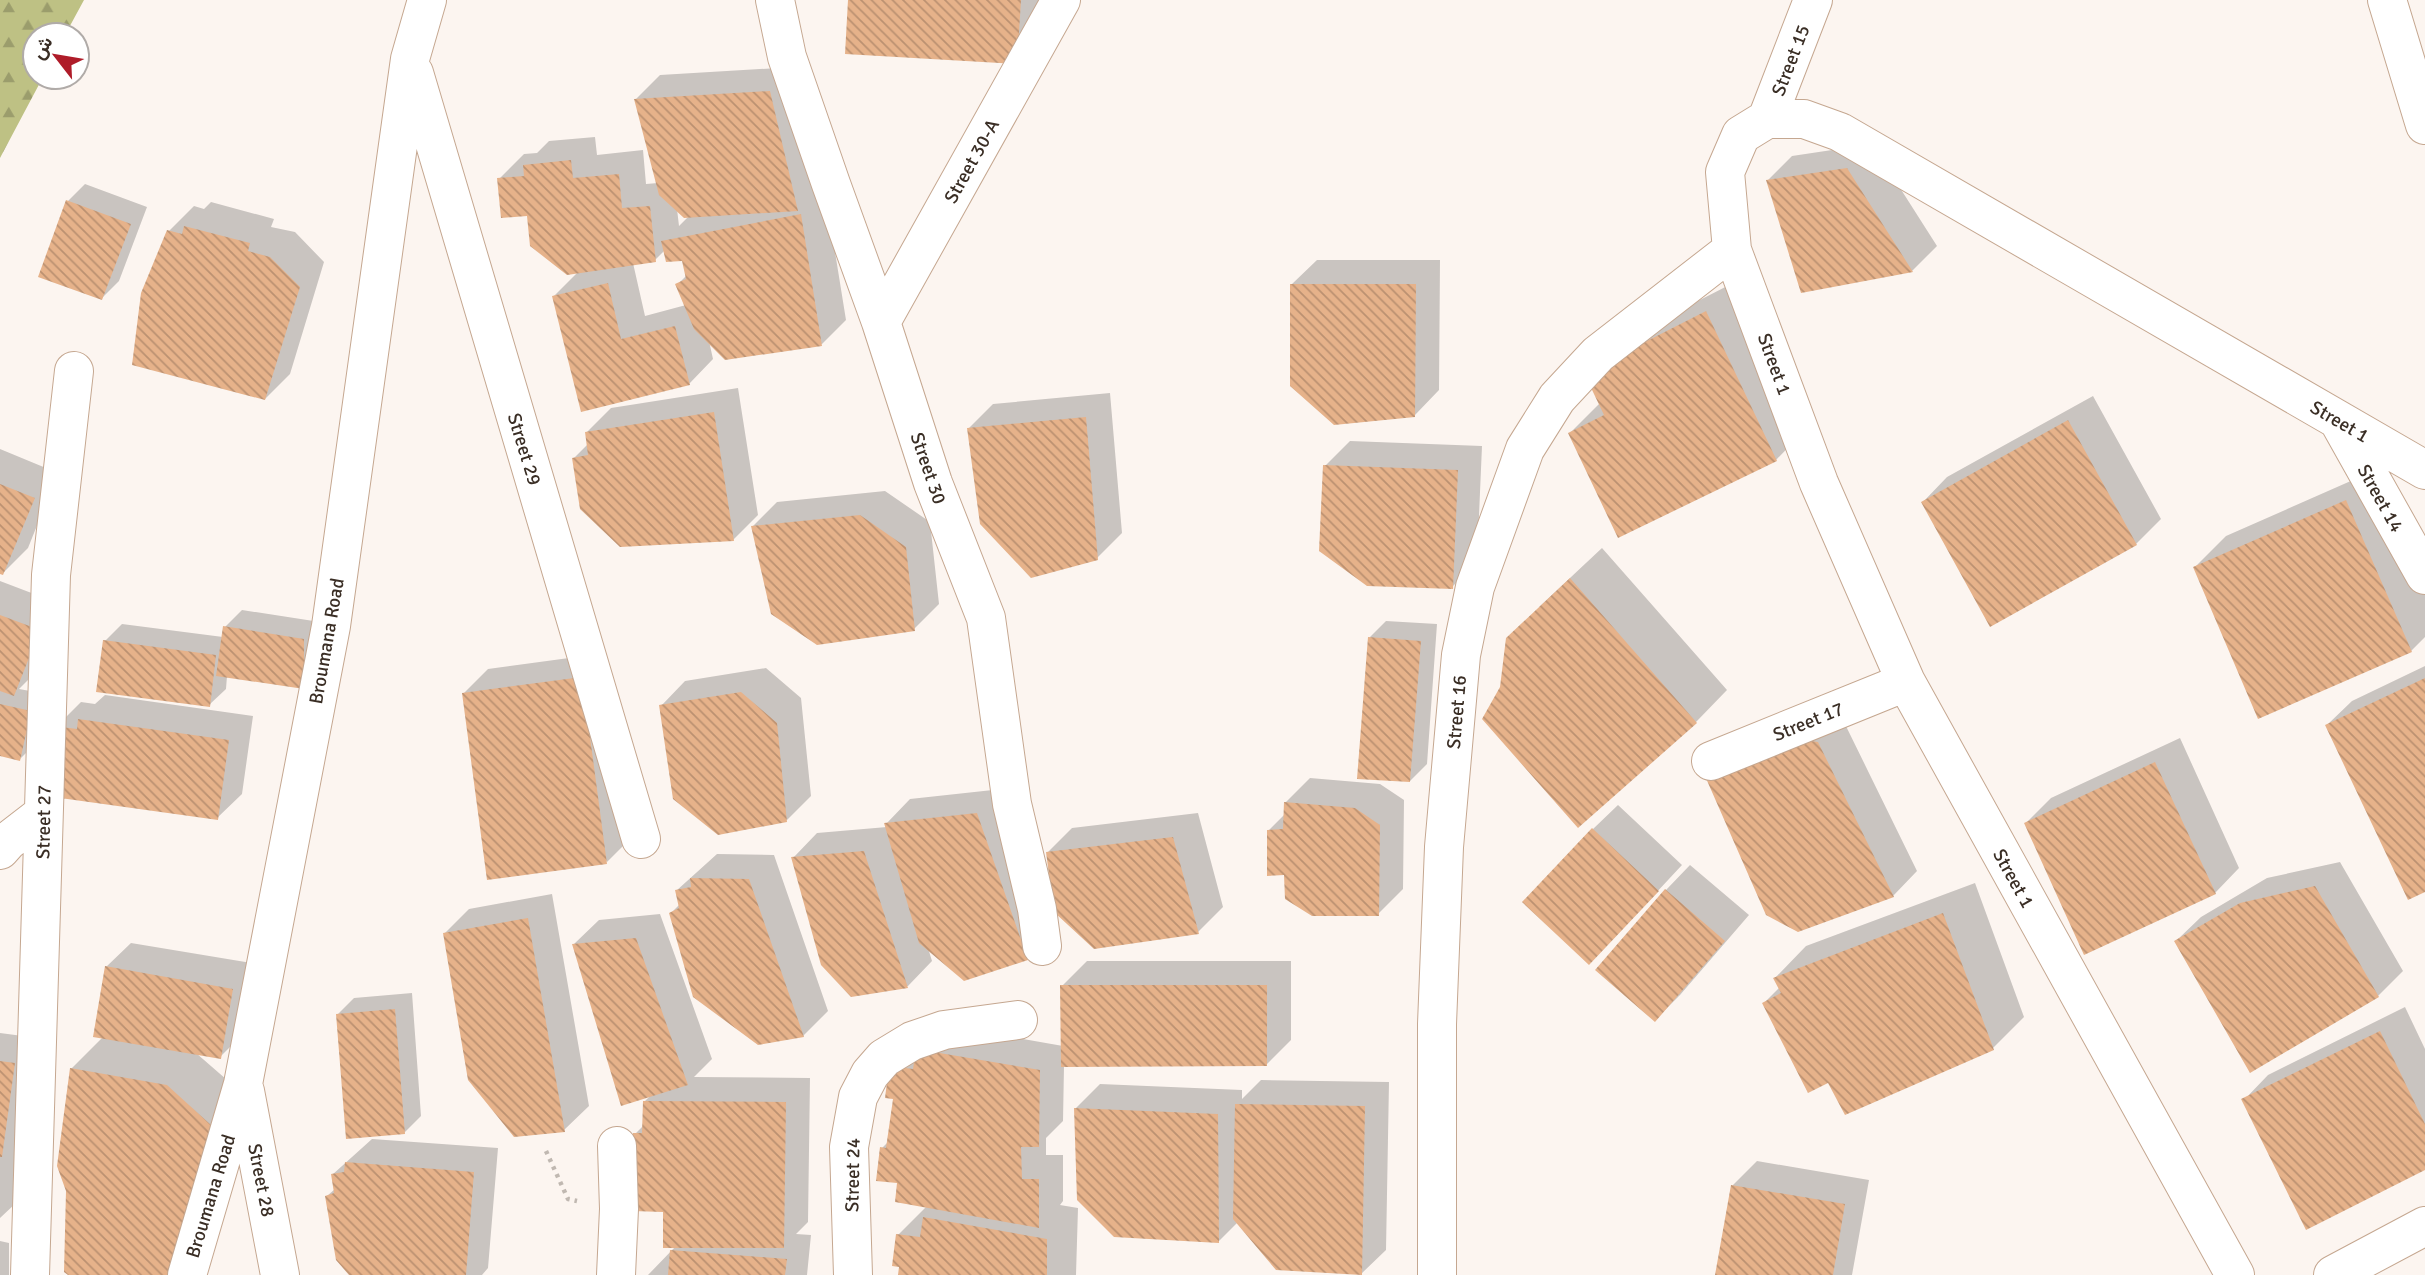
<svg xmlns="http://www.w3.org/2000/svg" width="2425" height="1275" font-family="Signika,Vazirmatn,sans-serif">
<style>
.forest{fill:url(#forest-firs)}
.shadow{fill:#0003;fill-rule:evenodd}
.building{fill:url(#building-back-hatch)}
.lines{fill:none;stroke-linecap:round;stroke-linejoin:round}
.minor-casing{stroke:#c5a790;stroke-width:40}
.path{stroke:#c0b8b1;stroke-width:4.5;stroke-dasharray:3.5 5;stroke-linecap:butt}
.minor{stroke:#fff;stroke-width:38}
.labels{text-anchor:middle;stroke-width:6;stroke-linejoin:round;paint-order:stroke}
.street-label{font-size:19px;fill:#3a2e25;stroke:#fff}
</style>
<defs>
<pattern id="forest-firs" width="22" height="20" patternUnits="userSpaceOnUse" patternTransform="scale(1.75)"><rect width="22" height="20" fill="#bec184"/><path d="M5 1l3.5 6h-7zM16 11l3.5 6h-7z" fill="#9b9d6c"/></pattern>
<pattern id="building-back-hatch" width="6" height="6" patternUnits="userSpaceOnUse" patternTransform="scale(1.75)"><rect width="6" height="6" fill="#e6b28a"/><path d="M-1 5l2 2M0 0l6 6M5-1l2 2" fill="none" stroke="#bb9171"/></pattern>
</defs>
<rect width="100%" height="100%" fill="#fcf5f0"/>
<path class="forest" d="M0 0H84L65 35H35V77H43L0 158Z"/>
<path class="shadow" d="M850 0H1043L1016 62Z
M795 67 825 190 846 320 822 344 709 341 713 359 689 384 554 296 579 271 499 179 524 154 537 153 549 141 595 137 597 155 643 150 646 184 658 183 636 99 660 75ZM677 209 689 216 679 226ZM665 250 684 259 687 275 677 285 686 305 645 316 633 263 655 260Z
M1872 144 1937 246 1912 271 1802 291 1768 180 1792 156Z
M85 184 147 207 119 281 102 298 68 201Z
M211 202 274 219 271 227 295 232 324 262 290 374 265 399 169 231 194 206 204 209Z
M1317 260H1440L1439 390 1415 415 1292 284Z
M1737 281 1807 428 1776 460 1570 433 1600 403 1618 342Z
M738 388 758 515 733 540 574 458 588 444 586 433 611 408Z
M1110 393 1122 533 1097 558 969 428 993 404Z
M2093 396 2161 519 2136 544 1923 502 1947 477Z
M1350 441 1482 446 1477 562 1452 587 1325 466Z
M0 449 58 473 28 548 3 573 0 572Z
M2378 469 2425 579V637L2411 651 2195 567 2226 536Z
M885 491 930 522 939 604 914 629 753 526 777 502Z
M1602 548 1727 690 1696 722 1578 826 1539 607Z
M0 581 63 605 38 670 19 689 47 694 37 742 20 759 0 755Z
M242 610 320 622 321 670 227 676 226 689 209 705 105 641 122 624 223 637 225 627Z
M1386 621 1437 624 1427 764 1410 781 1369 638Z
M606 653 631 838 607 862 463 694 488 669Z
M2425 666V890L2327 725 2352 701Z
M766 668 801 698 811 796 787 820 661 706 685 681Z
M105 695 253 716 242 794 217 818 56 727 81 702 95 704Z
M1842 718 1917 871 1893 896 1707 776Z
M2180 738 2239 868 2215 893 2026 823 2051 798Z
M1310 778 1380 784 1404 800 1403 889 1378 914 1285 874 1269 830 1285 814V803Z
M1002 789 1052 934 1027 959 928 948 932 961 908 986 851 995 793 858 817 833 887 827 886 824 910 799Z
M1618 805 1682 865 1614 938 1593 829Z
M1198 813 1223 907 1198 932 1048 852 1072 828Z
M717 854 774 855 828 1011 803 1036 671 913 680 904 676 891Z
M2340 862 2403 971 2378 996 2176 941 2201 917 2267 878Z
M1690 865 1749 915 1680 995 1655 1020 1666 890Z
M1975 883 2024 1017 1993 1048 1829 1080 1764 1003 1780 987 1775 978 1806 946Z
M552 894 589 1106 564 1130 445 933 469 909Z
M660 914 712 1059 694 1077 810 1078 808 1222 796 1234 811 1235 807 1275H648L676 1246 635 1134 644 1125V1102L651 1095 574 944 599 920Z
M131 943 257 964 245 1032 220 1057 196 1053 242 1093 71 1275V1069L103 1037 106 967Z
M1087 961H1291V1040L1266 1065 1064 1066 1063 1121 1046 1138V1155H1063V1201L1060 1205 1078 1208 1076 1275H900L898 1235 927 1206 899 1182 882 1148 889 1141 894 1097 891 1067 942 1025 1063 1046 1062 986Z
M412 993 421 1116 404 1133 338 1014 354 998Z
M2405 1007 2425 1049V1168L2244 1100 2268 1075Z
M0 1033 38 1038 16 1203 0 1218Z
M1261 1080 1389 1082 1386 1250 1361 1274 1238 1222 1219 1241 1076 1108 1100 1084 1242 1090V1099Z
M372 1139 498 1148 488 1268 482 1275H352L327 1196 335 1189 332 1175Z
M1757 1161 1869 1180 1852 1275H1717L1733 1185Z
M0 1241 9 1243V1275H0Z"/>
<path class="building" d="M848 0H1021L1017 64 845 54Z
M770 91 798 211 684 218 659 195 634 99Z
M571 160 573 178 619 174 622 208 650 206 656 262 567 275 530 246 527 216 501 218 497 178 524 176 523 165Z
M1847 168 1913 272 1801 293 1766 180Z
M66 200 131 224 102 300 38 277Z
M801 214 822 346 725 360 694 329 675 284 686 279 682 261 666 262 661 241Z
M184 226 250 243 248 251 270 257 300 287 265 400 132 365 141 293 167 230 182 234Z
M608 283 621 339 675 326 690 385 581 412 552 296Z
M1290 284H1416L1415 417 1334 425 1290 386Z
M1706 311 1777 461 1618 538 1568 433 1604 415 1584 373Z
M714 412 734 541 620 547 580 509 572 458 588 455 585 432Z
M1086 417 1098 560 1031 578 980 524 967 428Z
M2068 420 2137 545 1990 627 1921 502Z
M1323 465 1458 470 1453 589 1367 586 1319 551Z
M0 484 35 498 3 575 0 574Z
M2346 500 2412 652 2258 719 2193 567Z
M860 515 906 547 915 631 817 645 771 614 751 526Z
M1570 578 1697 723 1578 828 1482 719 1500 687 1506 638Z
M0 615 40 630 14 696 0 691Z
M223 626 304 639V689L216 676Z
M1368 637 1421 641 1410 782 1357 779Z
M103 640 216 655 210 707 96 692Z
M582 677 607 864 487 880 462 693Z
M2425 678V892L2408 900 2325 725Z
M741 692 777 723 787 822 718 835 673 799 659 705Z
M0 704 31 711 20 761 0 756Z
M78 719 229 740 218 820 53 797 54 726 77 729Z
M1791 738 1818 742 1894 897 1798 932 1766 915 1705 776Z
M2155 762 2216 894 2084 955 2024 823Z
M1284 802 1355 808 1380 825 1379 916H1312L1285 899 1284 875 1267 876V830L1283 829Z
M977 813 1028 960 964 981 919 943 884 823Z
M1592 828 1659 891 1589 965 1522 902Z
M1173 837 1199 934 1094 949 1054 912 1046 852Z
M864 851 908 988 851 997 821 965 791 857Z
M690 878 749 879 804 1037 758 1045 693 997 669 913 679 908 675 890 691 887Z
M2315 886 2379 997 2250 1073 2174 941 2240 903Z
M1665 889 1725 941 1655 1022 1595 970Z
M1943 913 1994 1050 1845 1115 1828 1083 1808 1093 1762 1003 1781 993 1773 978Z
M528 918 565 1132 514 1137 468 1080 443 933Z
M636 938 688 1085 621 1106 572 944Z
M105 966 233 989 221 1059 93 1037Z
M1060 985H1267V1066L1061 1067Z
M395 1009 405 1134 346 1139 336 1014Z
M2380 1031 2425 1124V1170L2306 1230 2241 1099Z
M916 1049 1040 1070 1039 1147H1021L1022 1179H1039V1228L895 1202 897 1183 876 1181 880 1147 886 1148 893 1099 885 1098 889 1066 913 1069Z
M0 1061 15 1063 2 1157H0Z
M70 1068 167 1085 211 1125 182 1275H68L64 1272 66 1191 57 1166Z
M643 1101 786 1102 784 1248H663V1212L632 1211 633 1133H642Z
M1235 1104 1365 1106 1362 1275 1276 1270 1233 1219Z
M1074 1108 1218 1114 1219 1243 1114 1237 1077 1200Z
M345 1162 474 1172 466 1275H349L336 1260 325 1196 334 1193 331 1174 344 1172Z
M1731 1185 1845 1204 1833 1275H1715Z
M923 1217 1047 1239V1275H898L899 1267 892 1266 896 1234 920 1237Z
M670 1250 787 1259 785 1275H668Z"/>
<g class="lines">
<g class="minor-casing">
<path id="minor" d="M775 0 787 57 831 184 881 322 933 483 986 618 1012 804 1037 909 1042 946
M2387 0 2425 125
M414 73 641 839
M1767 119 1813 0
M881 322 1061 0
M2338 420 2425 575
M1711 761 1906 682
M0 850 8 841 43 814
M245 1091 280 1275
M30 1275 51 575 74 371
M187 1275 243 1084 331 626 410 59 427 0
M616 1275 619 1209 617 1146
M853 1275 849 1147 858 1097 870 1074 884 1058 912 1041 944 1030 1018 1020
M1437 1275V1024L1444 847 1461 655 1475 587 1525 449 1557 398 1598 354 1732 250
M2235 1275 1906 682 1819 483 1732 250 1725 172 1741 135 1767 119H1804L1840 132 2425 470
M2333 1275 2425 1226"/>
</g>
<path class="path" d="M546 1151 568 1199 577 1201"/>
<use href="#minor" class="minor"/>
</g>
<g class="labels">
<g class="street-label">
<text transform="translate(1790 60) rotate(-69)" y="7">Street 15</text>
<text transform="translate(971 161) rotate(-61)" y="7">Street 30-A</text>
<text transform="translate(1775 364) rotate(70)" y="7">Street 1</text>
<text transform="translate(2340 421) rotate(30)" y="7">Street 1</text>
<text transform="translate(525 449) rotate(73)" y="7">Street 29</text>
<text transform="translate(929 468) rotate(71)" y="7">Street 30</text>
<text transform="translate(2381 498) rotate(61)" y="7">Street 14</text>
<text transform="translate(326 641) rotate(-80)" y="7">Broumana Road</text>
<text transform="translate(1456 712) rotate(-85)" y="7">Street 16</text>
<text transform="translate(1808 721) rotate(-22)" y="7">Street 17</text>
<text transform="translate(43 822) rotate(-89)" y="7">Street 27</text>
<text transform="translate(2014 878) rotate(61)" y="7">Street 1</text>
<text transform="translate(852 1175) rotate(-89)" y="7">Street 24</text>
<text transform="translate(262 1180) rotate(79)" y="7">Street 28</text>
<text transform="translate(210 1196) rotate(-73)" y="7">Broumana Road</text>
</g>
</g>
<g transform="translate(56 56) rotate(301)"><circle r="33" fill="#ffffff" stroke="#b0aba8" stroke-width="2"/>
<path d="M0-5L12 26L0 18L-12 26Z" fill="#af1c29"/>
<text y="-10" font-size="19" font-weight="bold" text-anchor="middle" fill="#3a2e25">ش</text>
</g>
</svg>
